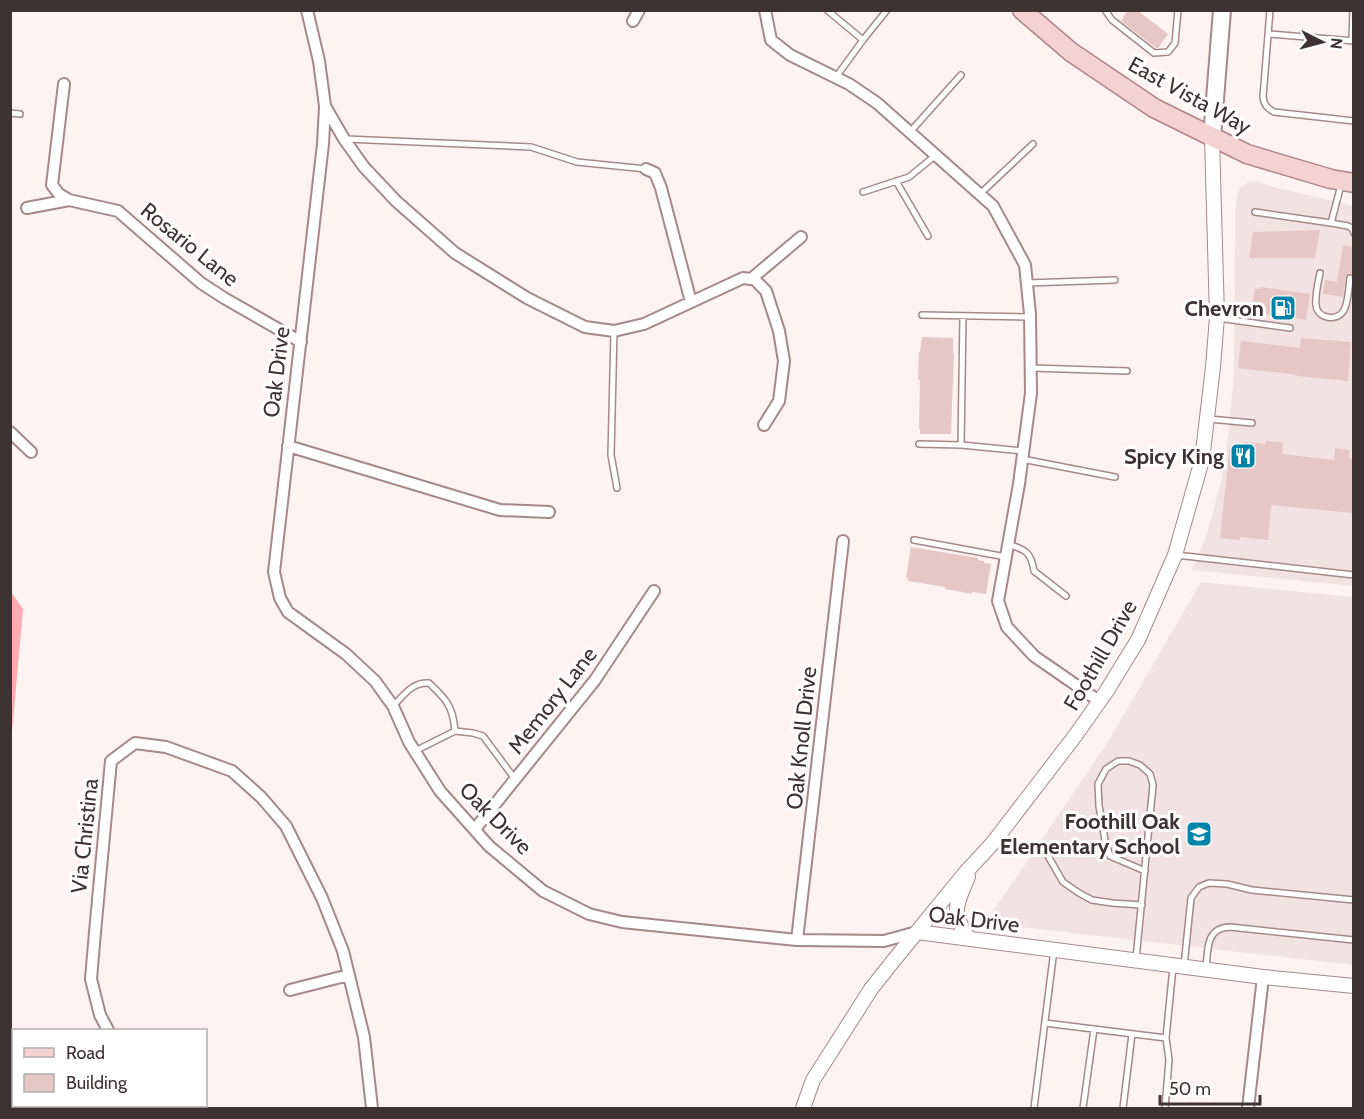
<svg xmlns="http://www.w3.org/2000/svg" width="1364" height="1119" font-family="Cabin,sans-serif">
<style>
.built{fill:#f2e2e3}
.green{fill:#fdacb1}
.building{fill:#e5c7c8}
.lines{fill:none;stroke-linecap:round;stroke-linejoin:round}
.service-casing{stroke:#a5898a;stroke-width:8}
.minor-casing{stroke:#a5898a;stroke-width:14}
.tertiary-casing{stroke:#a5898a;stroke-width:16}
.secondary-casing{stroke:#a5898a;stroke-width:20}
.primary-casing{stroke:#b08588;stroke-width:21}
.service{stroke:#fff;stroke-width:5}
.minor{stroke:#fff;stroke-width:10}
.tertiary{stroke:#fff;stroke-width:14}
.secondary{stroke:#fff;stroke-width:16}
.primary{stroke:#f4d1d3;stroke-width:18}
.labels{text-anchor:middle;stroke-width:6;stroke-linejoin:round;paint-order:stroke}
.street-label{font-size:22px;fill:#3e3233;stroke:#fff}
.poi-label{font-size:22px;font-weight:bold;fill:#3e3233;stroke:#fff;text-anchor:end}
</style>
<rect width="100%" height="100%" fill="#fff2f2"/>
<path class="built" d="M1257 181 1270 186 1353 206V586L1192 570 1207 534 1222 478 1228 435 1234 376 1235 211 1237 196 1240 188 1248 182Z
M1201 582 1353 597V965L985 923 1106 745Z"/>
<path class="green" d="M11 592 23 609 11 743Z"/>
<path class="building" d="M1128 10H1137L1168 34 1158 48H1156L1121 21Z
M1320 230 1315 258H1249L1253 232Z
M1343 245 1353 247V275L1350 273 1346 276 1343 297 1323 294 1325 280 1337 282Z
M1261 287 1310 294 1306 320 1257 313 1258 303 1253 302 1255 288 1260 289Z
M922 337 953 338V353H954L951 434H920V429H919L920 380 918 379 919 352H920Z
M1301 338 1351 342 1348 381 1297 376V375L1238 368 1241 341 1300 348Z
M1266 441 1283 442 1282 454 1334 460 1335 448 1350 450 1349 458H1353V513L1271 505 1268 540 1240 537V540L1220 538 1230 446 1243 447 1244 442 1266 444Z
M911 547 978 558V560L984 561V563L991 564 986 594 972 592V594L962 592 945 589V587L908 581 909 579 906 578Z"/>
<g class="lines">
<g class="service-casing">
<path id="service" d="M827 10 863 40 836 77
M1105 10 1112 20 1154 53 1168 52 1175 43 1178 10
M1270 10 1263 97C1264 105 1267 108 1274 112L1354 121
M1269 34 1354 41
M863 40 887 10
M1352 40 1353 10
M10 113 20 114
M910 132 961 75
M346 139 531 147 577 162 646 169
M896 181 928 236
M863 192 909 177 936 155
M980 194 1033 144
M1255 212 1331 223 1341 185
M1331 223 1348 226 1353 229 1354 233
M1320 273C1318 283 1315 295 1316 305 1317 319 1338 322 1344 310 1348 303 1349 287 1350 278
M1027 283 1115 280
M922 315 1031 317
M1218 318 1290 328
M614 331 611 455 617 488
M1031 368 1127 371
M1209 419 1252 423
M919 444 961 445 1023 451
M961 445 963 316
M1022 459 1115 477
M914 540 1006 557
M1008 544C1026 550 1031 552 1034 571L1066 596
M1176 555 1354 575
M393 706C404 695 412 682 429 683 446 699 453 706 455 731
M415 751 455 731 473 733 483 736 515 779
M1048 856 1063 882 1079 893 1092 900 1112 903 1142 905
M1136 959 1153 785 1150 774 1140 765 1129 761H1118L1106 769 1098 784 1099 806 1105 840 1110 856 1145 871
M1184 966 1191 898 1199 887 1209 883 1227 884 1252 890 1354 900
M1206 968C1208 948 1206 928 1230 927L1354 940
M1045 1023 1166 1038
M1034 1108 1054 950
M1083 1108 1094 1029
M1123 1108 1132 1034
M1165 1108 1169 1060 1166 1038 1173 967"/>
</g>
<g class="minor-casing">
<path id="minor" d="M307 10 319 61 325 106 323 144 274 572 280 598 288 612 346 654 375 681 393 706 409 742 440 791 489 846 543 891 589 914 622 922 797 940 884 941 917 932
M765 10 771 40 790 55 849 84 877 103 993 206 1025 265 1030 314 1031 393 1019 484 998 601 1007 627 1034 656 1099 701
M633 21 639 10
M64 84 52 185 59 194 69 200 118 211 201 283 224 298 301 342
M325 106 344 139 364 167 396 201 455 253 527 298 585 327 614 331 644 324 743 278 751 279 801 237
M646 169 655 173 661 188 691 302
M27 208 69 200
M751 279 755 280 766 291 779 331 784 361 779 401 764 425
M10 432 31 452
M288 446 500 510 549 512
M475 829 595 680 654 591
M797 940 843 541
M290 990 349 975
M108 1030 100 1015 91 979 95 932 111 761 135 743 166 747 232 771 261 797 286 826 322 898 343 951 364 1037 372 1108
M145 1106 147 1108
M94 1108 100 1106
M1248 1108 1263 977"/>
</g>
<g class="tertiary-casing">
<path id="tertiary" d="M968 877C956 906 950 911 969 939
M917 932 1263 977 1354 986
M803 1108 813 1080 871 989 894 960 966 872 992 844 1075 736 1106 692 1138 640 1175 555 1202 460 1213 367 1217 317 1212 138"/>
</g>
<g class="secondary-casing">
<path id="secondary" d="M1212 138 1222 10"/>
</g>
<g class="primary-casing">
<path id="primary" d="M1022 10 1071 52 1154 108 1247 154 1331 179 1354 183"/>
</g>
<use href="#service" class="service"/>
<use href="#minor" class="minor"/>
<use href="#tertiary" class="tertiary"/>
<use href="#secondary" class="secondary"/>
<use href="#primary" class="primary"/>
</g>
<defs>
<g id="fuel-square" transform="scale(1.35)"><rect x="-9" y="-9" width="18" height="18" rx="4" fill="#0083a6" stroke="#fff"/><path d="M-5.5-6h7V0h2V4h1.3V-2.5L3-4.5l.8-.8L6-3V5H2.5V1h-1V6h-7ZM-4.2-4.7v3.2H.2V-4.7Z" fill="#fff"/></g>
<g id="restaurant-square" transform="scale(1.35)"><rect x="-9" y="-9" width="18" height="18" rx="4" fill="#0083a6" stroke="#fff"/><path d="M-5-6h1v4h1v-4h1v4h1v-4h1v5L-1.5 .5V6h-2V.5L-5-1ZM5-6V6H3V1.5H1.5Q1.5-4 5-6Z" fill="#fff"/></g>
<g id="school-square" transform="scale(1.35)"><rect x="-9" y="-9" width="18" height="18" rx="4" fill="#0083a6" stroke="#fff"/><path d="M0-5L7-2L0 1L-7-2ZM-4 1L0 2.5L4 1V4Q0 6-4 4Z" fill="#fff"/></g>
</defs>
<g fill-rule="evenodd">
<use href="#fuel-square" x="1283" y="308"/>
<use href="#restaurant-square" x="1243" y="456"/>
<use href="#school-square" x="1199" y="834"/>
</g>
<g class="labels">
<g class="street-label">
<text transform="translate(1190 95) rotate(29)" y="8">East Vista Way</text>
<text transform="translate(190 244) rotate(39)" y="8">Rosario Lane</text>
<text transform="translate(276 372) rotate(-83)" y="8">Oak Drive</text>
<text transform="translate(1100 655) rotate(-60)" y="8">Foothill Drive</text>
<text transform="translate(552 700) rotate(-52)" y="8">Memory Lane</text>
<text transform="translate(801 738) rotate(-84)" y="8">Oak Knoll Drive</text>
<text transform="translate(496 818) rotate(45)" y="8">Oak Drive</text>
<text transform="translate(84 836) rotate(-84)" y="8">Via Christina</text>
<text transform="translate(974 919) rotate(7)" y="8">Oak Drive</text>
</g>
<g class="poi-label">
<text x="1264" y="316">Chevron</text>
<text x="1224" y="464">Spicy King</text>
<text x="1180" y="829">Foothill Oak<tspan x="1180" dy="25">Elementary School</tspan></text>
</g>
</g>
<rect width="1364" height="1119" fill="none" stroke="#3e3233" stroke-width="24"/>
<rect x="12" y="1029" width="195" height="78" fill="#ffffff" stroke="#b2adad" stroke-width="1.5"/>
<rect x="24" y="1048" width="30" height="9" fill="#f4d1d3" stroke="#b2adad" stroke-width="1.5"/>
<text x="66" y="1059" font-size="18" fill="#3e3233">Road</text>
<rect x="24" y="1074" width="30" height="18" fill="#e5c7c8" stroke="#b2adad" stroke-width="1.5"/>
<text x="66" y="1089" font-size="18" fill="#3e3233">Building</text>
<g transform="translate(1322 42) rotate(96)" stroke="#ffffff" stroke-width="4.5" paint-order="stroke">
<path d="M0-4.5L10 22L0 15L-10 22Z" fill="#3e3233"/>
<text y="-9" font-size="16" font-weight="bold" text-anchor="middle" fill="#3e3233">N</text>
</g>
<path d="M1160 1095v9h100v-9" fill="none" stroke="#3e3233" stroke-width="3"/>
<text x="1169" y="1095" font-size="18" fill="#3e3233" stroke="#ffffff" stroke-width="4.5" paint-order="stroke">50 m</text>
</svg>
